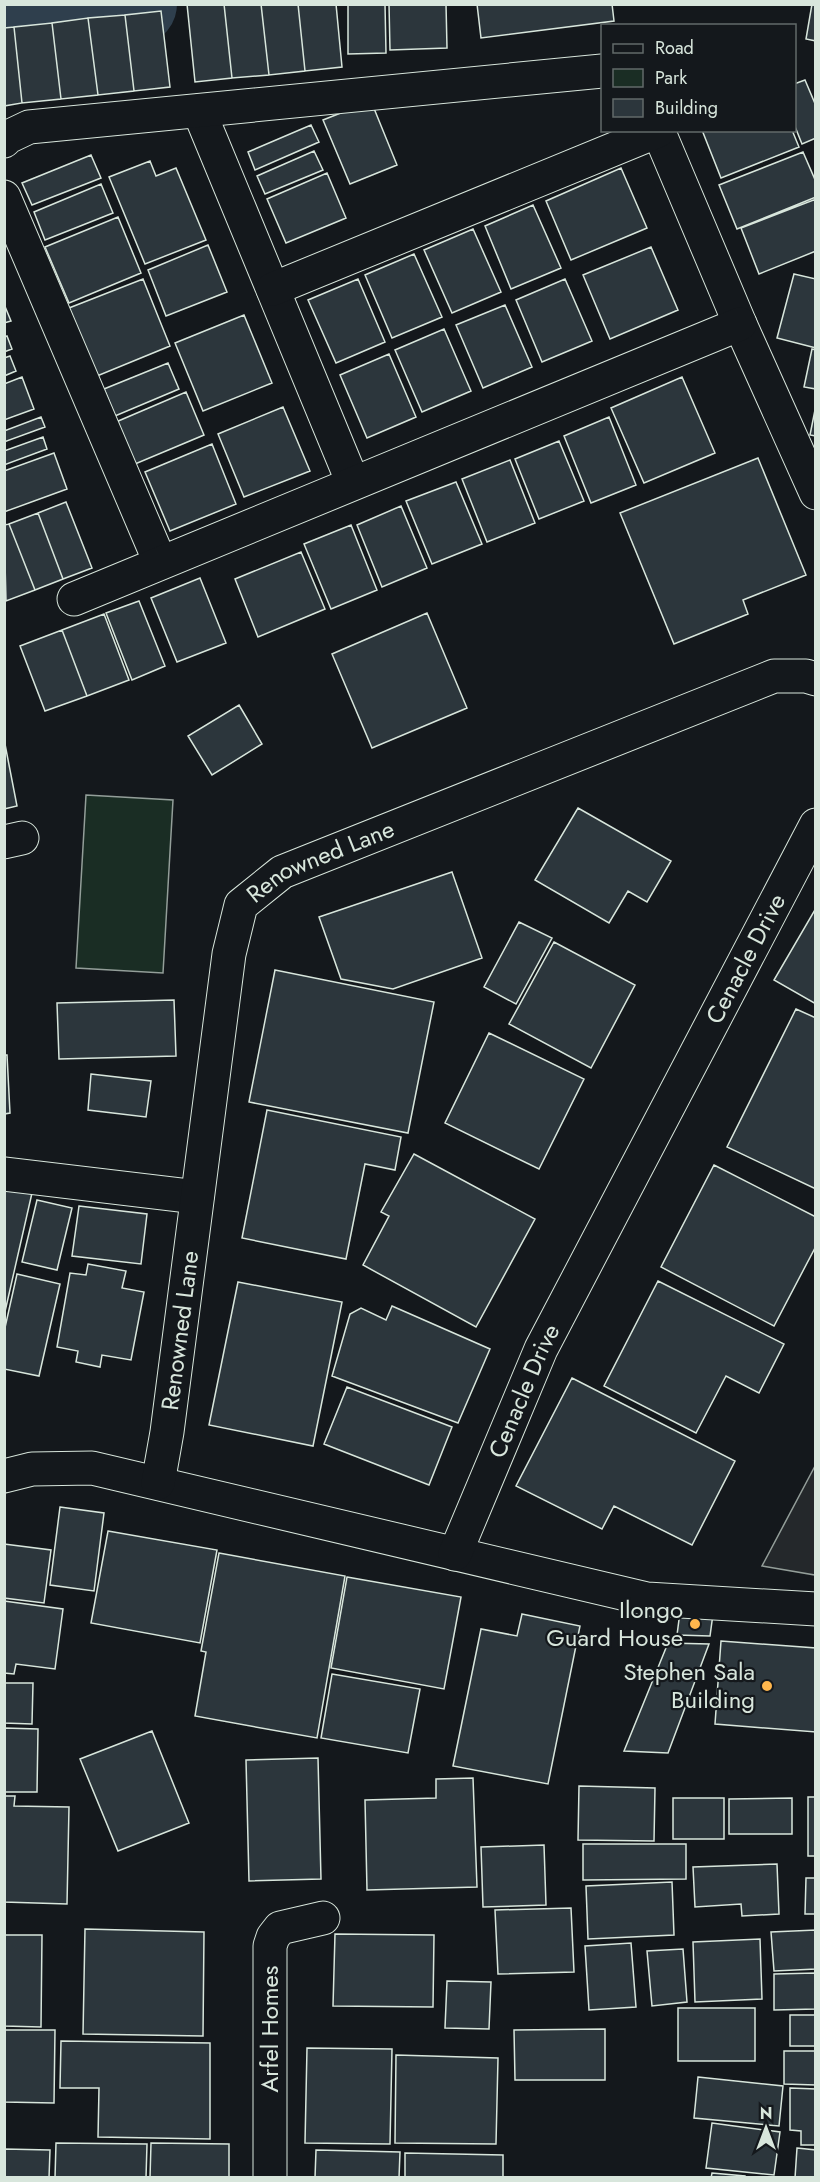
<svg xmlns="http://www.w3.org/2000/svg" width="820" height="2182" font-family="Jost,sans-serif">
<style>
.green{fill:#1a2d24;stroke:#939e99;stroke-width:1.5}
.parking{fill:#24282b;stroke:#939e99;stroke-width:1.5}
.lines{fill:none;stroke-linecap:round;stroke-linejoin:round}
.river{stroke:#2f3f4d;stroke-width:84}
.building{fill:#2c363c;stroke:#d8e6dc;stroke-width:1.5}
.minor-casing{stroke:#d8e6dc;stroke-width:35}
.minor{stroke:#14181c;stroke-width:33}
.poi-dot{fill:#ffb74d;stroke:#14181c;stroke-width:2}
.labels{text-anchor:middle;stroke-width:4.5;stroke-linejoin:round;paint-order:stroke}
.street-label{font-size:24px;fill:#d8e6dc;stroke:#14181c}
.poi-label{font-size:24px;fill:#d8e6dc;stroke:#14181c;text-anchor:end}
</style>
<rect width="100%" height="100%" fill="#14181c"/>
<path class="green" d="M86 795 173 800 163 973 76 968Z"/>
<path class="parking" d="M815 1466V1575L762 1566Z"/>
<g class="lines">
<path class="river" d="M4 15 135 4"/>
</g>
<path class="building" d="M187 4H224L232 78 195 82Z
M224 4H261L269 75 232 78Z
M261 4H298L305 71 269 75Z
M298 4H336L342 67 305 71Z
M348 4H385L386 53 348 54Z
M389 4H446L447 48 390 50Z
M477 4H612L614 21 481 38Z
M812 4H816V41L806 39Z
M161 11 170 87 134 91 125 15Z
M125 15 134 91 98 95 88 18Z
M88 18 98 95 61 99 52 23Z
M52 23 61 99 22 103 14 27Z
M14 27 22 103 4 106V28Z
M805 80 816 106V138L802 144 794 124V84Z
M371 101 397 165 350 184 323 120Z
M311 125 319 142 255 170 248 152Z
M702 130H792L799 147 721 178Z
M314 151 323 170 265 194 257 176Z
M803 152 816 182V197L737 229 719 185Z
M91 155 101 178 32 205 22 183Z
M150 161 156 176 176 168 206 240 145 264 109 177Z
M621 168 647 228 571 260 546 201Z
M327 173 346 218 286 243 267 199Z
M101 184 113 213 45 240 34 212Z
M816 199V251L759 274 741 228Z
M533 205 561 268 511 289 485 226Z
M118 217 141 273 69 303 45 247Z
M473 229 501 292 452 313 424 250Z
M208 245 227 292 166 316 148 270Z
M651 247 678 310 610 339 583 275Z
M414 254 442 317 392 338 365 275Z
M794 274 816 279V348L777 338Z
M143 279 170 346 97 376 69 308Z
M358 279 385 342 336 363 308 300Z
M565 279 592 341 542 362 516 300Z
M4 304 11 321 4 323Z
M505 305 532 367 483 388 456 325Z
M244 315 272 383 203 411 175 343Z
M444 329 471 391 422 412 395 350Z
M7 336 12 349 4 352V337Z
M812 349 816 350V389L804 387Z
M389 354 416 417 367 438 340 375Z
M10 356 16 371 4 376V358Z
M168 363 179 389 115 416 104 389Z
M22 377 34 409 4 420V384Z
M682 377 715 453 644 483 611 408Z
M186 392 204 435 135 464 116 422Z
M816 405V436L810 435Z
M283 407 310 471 244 497 218 434Z
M41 417 45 427 4 442V431Z
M609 417 636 485 591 503 564 436Z
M43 437 47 449 4 465V451Z
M559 441 584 501 539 519 515 459Z
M212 444 236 504 170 531 145 472Z
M54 453 67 489 4 512V471Z
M758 458 806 575 743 600 748 614 674 644 620 513Z
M510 460 535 523 487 542 462 479Z
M456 482 482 544 432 564 406 501Z
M66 502 92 568 63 579 38 513Z
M401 506 427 568 382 587 357 525Z
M38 513 63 579 35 590 9 524Z
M9 524 35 590 6 601 4 525Z
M351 525 377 590 331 609 304 544Z
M301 552 325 609 258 637 235 579Z
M200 578 226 643 177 662 151 598Z
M139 601 165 666 132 680 106 613Z
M427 613 467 708 372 748 332 654Z
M104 614 129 680 87 696 62 630Z
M62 630 87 696 45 711 20 646Z
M239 705 262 744 212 775 188 736Z
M4 739 17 806 4 809Z
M578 808 671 861 647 902 628 891 609 923 535 880Z
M452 872 482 958 393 989 341 979 319 917Z
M816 908V1004L774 980Z
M519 922 552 938 516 1004 484 987Z
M554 942 635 985 591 1068 509 1024Z
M275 970 434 1002 408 1133 249 1102Z
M174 1000 176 1056 59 1059 57 1003Z
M796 1009 816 1018V1189L727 1147Z
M489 1033 584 1079 539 1169 445 1123Z
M4 1055H7L10 1113 4 1114Z
M91 1074 151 1081 146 1117 88 1110Z
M267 1110 401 1137 395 1170 365 1164 346 1259 242 1238Z
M414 1154 535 1219 476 1327 363 1265 389 1216 381 1212Z
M714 1165 816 1217V1246L774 1326 661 1267Z
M4 1187 32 1193 4 1316Z
M37 1200 72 1208 57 1270 22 1262Z
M79 1206 147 1214 141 1264 72 1256Z
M88 1264 126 1271 122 1288 144 1292 131 1360 102 1355 100 1367 76 1362 78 1351 57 1347 70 1273 86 1275Z
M17 1274 60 1284 39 1376 4 1369V1332Z
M658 1281 784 1344 759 1393 726 1376 696 1433 604 1386Z
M238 1282 342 1302 313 1446 209 1425Z
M392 1306 490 1349 458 1423 332 1376 350 1314 361 1308 386 1320Z
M572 1378 735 1461 692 1545 614 1506 602 1529 516 1486Z
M347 1387 452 1427 429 1485 324 1444Z
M60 1507 104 1513 94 1591 50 1585Z
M108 1531 217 1550 200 1643 91 1623Z
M4 1544 51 1550 44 1603 4 1598Z
M219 1553 345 1576 317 1738 195 1716 206 1652 201 1651Z
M347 1577 461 1597 444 1689 331 1668Z
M4 1601 63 1609 55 1669 16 1664 14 1674 4 1673Z
M680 1612 713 1614 710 1636 677 1635Z
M522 1614 580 1626 548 1784 453 1766 481 1629 517 1636Z
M721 1641 816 1648V1732L715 1724Z
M668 1643 709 1644 668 1753 624 1751Z
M332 1674 420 1689 408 1753 321 1738Z
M4 1683H33L32 1724 4 1723Z
M4 1728 38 1729 37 1792H4Z
M152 1731 189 1823 118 1851 80 1759Z
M318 1758 321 1879 249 1881 246 1760Z
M473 1778 477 1887 367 1890 365 1800 436 1798V1779Z
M579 1786 655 1788 654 1841 578 1840Z
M4 1796H15L14 1806 69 1807 67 1904 4 1902Z
M808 1797H816V1856H808Z
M673 1798H724V1839H673Z
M792 1798V1834H729V1799Z
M583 1844H686V1879L583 1880Z
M544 1845 546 1905 483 1907 481 1847Z
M777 1864 779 1914 742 1916 741 1904 695 1907 693 1867Z
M806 1878H816V1914H805Z
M672 1882 674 1935 588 1939 586 1886Z
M571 1908 574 1972 498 1974 495 1910Z
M85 1929 204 1932 203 2036 83 2034Z
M816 1930V1969L774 1971 771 1932Z
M335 1934 434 1935 433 2007 333 2006Z
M4 1935H42L41 2027 4 2026Z
M760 1939 762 1999 695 2002 693 1942Z
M631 1943 636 2007 589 2010 585 1946Z
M683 1949 687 2002 652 2006 647 1951Z
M816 1973V2009L774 2010V1974Z
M447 1981 491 1982 489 2029 445 2028Z
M678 2008H755V2061H678Z
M790 2015H816V2046H790Z
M605 2029V2080H515L514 2030Z
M4 2030H55L54 2103 4 2102Z
M61 2041 210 2043V2139L98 2137 99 2088H60Z
M307 2048 392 2049 390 2144 305 2143Z
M784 2051H816V2085L784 2084Z
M396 2055 498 2058 496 2144 395 2143Z
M698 2077 783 2086 779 2126 694 2118Z
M790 2088 816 2089V2145H801V2131L790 2130Z
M712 2123 780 2132 774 2175 706 2168Z
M56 2143 147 2144 146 2178H55Z
M151 2143 229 2144V2178H150Z
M797 2148 816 2150V2178H795Z
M4 2149 50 2150 49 2178H4Z
M316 2150 400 2152 399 2178H315Z
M405 2153 503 2155V2178H405Z
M712 2173 745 2176V2178H711Z"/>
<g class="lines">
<g class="minor-casing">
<g id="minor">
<path d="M199 111 353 483"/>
<path d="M658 130 740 324 816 493"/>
<path d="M4 141 8 137 29 127 602 71"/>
<path d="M4 197 160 562"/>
<path d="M273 289 658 131"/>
<path d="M74 599 740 324"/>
<path d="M4 842 22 838"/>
<path d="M4 1174 197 1197"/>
<path d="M4 1476 32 1469 92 1468 647 1599 816 1609"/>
<path id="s1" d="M158 1483 167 1432 229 954 241 905 282 872 774 676H806L816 679"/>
<path id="s2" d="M455 1554 541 1349 816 825"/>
<path d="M270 2178V1946L273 1937 280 1928 323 1918"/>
</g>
</g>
<use href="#minor" class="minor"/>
</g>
<g class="poi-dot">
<circle cx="695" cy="1624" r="6"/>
<circle cx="767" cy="1686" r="6"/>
</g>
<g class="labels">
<g class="street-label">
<text dy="8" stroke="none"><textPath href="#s1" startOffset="676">Renowned Lane</textPath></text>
<text dy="8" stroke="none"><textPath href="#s2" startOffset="663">Cenacle Drive</textPath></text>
<text dy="8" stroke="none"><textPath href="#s1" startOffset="154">Renowned Lane</textPath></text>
<text dy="8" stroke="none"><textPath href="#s2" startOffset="177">Cenacle Drive</textPath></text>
<text transform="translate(270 2029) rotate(-90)" y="8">Arfel Homes</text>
</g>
<g class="poi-label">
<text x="683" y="1618">Ilongo<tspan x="683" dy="28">Guard House</tspan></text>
<text x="755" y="1680">Stephen Sala<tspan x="755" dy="28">Building</tspan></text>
</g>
</g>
<rect width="820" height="2182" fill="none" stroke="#d8e6dc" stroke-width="12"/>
<rect x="601" y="24" width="195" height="108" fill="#14181c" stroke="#626a69" stroke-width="1.5"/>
<rect x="613" y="44" width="30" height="9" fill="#14181c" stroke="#626a69" stroke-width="1.5"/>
<text x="655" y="54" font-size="18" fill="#d8e6dc">Road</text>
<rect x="613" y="69" width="30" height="18" fill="#1a2d24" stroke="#626a69" stroke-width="1.5"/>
<text x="655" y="84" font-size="18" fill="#d8e6dc">Park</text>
<rect x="613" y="99" width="30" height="18" fill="#2c363c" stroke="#626a69" stroke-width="1.5"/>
<text x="655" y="114" font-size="18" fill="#d8e6dc">Building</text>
<g transform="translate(766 2128)" stroke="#14181c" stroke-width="4.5" paint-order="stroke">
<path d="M0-4.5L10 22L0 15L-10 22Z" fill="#d8e6dc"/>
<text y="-9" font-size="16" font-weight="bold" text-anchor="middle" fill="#d8e6dc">N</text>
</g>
</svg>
